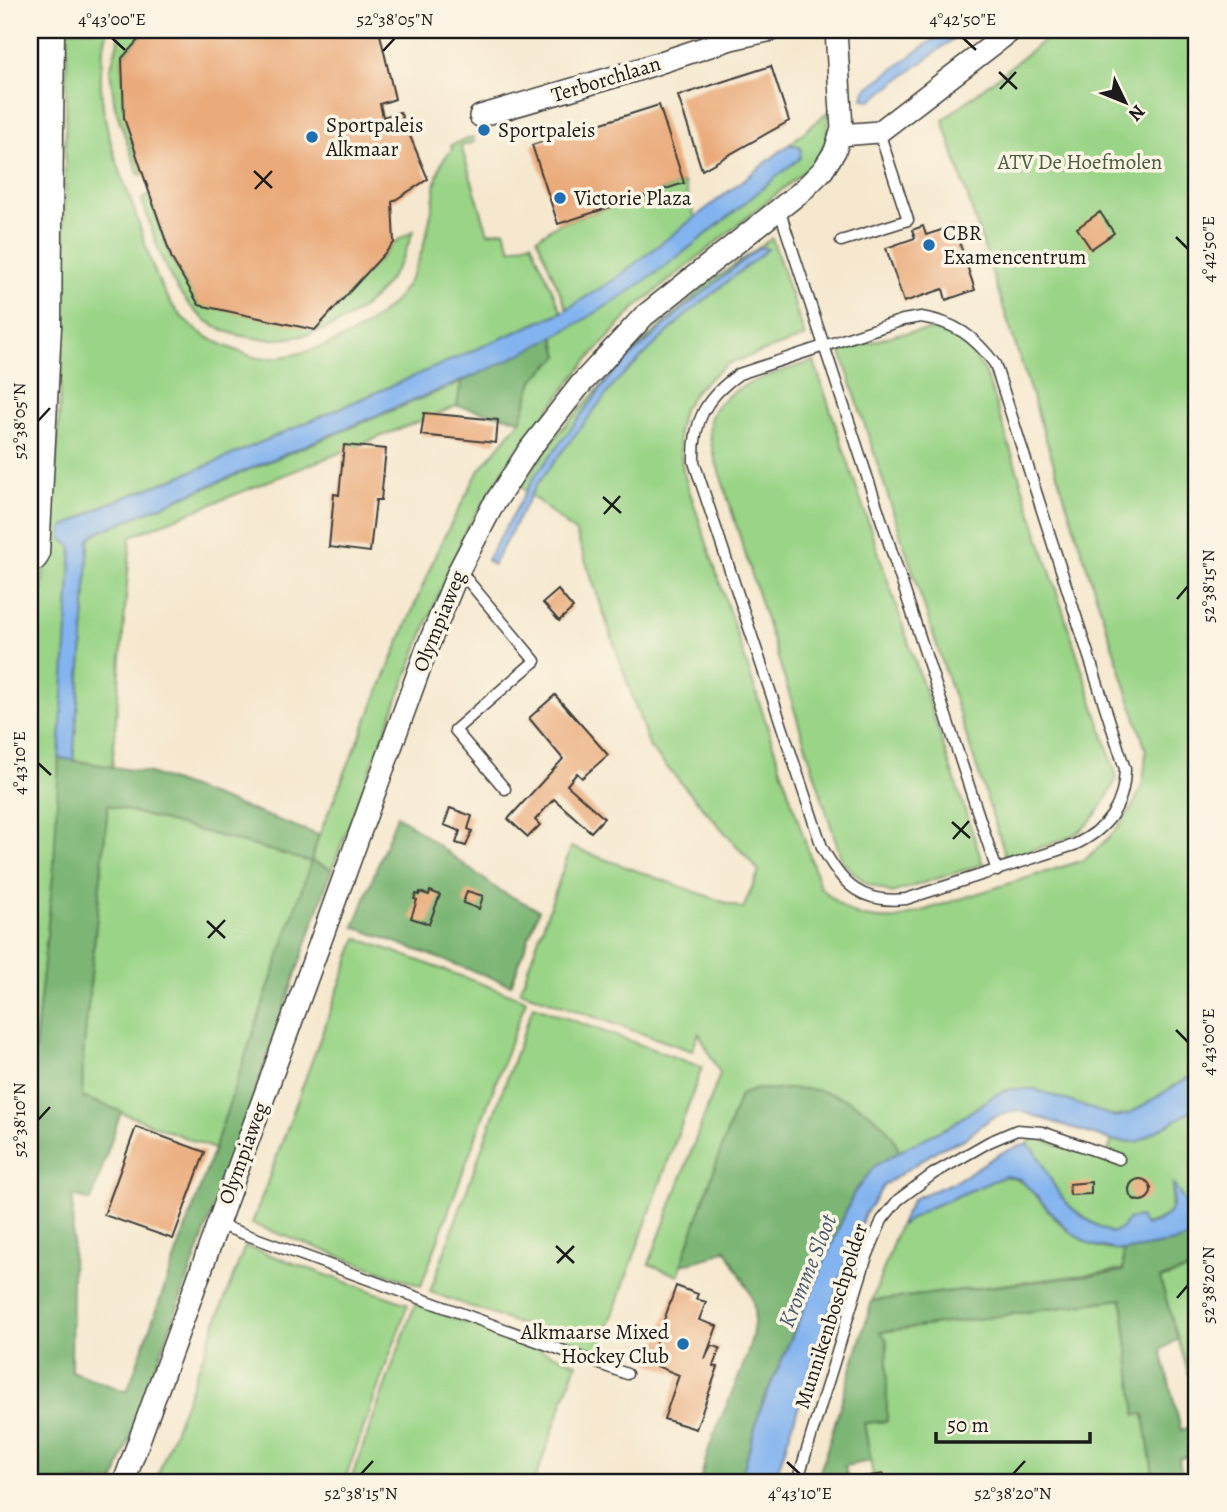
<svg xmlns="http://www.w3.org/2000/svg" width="1227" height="1512" font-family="Alegreya,serif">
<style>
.green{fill:#9ad487;stroke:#5b7852;stroke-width:2}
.forest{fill:#7bb674;stroke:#4c6948;stroke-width:2;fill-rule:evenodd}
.water{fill:#83b4ef;stroke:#506886;stroke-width:2}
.building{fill:#eaaa7a}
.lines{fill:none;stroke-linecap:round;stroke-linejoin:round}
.lane-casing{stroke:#3d3b37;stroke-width:13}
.street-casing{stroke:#3d3b37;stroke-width:24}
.highway-casing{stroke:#3d3b37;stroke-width:41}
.lane{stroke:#fff;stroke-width:10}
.street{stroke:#fff;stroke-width:21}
.highway{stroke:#fff;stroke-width:38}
.ticks{fill:none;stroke:#1c1c1c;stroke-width:2.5}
.poi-dot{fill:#1f6fb2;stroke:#fcf5e5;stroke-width:2.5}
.labels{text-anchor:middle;stroke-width:7;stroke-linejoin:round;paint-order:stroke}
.street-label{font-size:21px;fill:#1c1c1c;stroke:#fcf5e5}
.poi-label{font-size:21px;fill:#1c1c1c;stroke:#fcf5e5;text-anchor:start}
.park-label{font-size:21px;fill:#485c41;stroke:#fcf5e5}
.water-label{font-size:23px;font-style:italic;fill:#455970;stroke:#fcf5e5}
.neatline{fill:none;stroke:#1c1c1c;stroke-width:2.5}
.ticks-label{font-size:18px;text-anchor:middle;fill:#1c1c1c}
</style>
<rect width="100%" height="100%" fill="#fcf5e5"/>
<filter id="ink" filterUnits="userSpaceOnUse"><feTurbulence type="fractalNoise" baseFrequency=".0143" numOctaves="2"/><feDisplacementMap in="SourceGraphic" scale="14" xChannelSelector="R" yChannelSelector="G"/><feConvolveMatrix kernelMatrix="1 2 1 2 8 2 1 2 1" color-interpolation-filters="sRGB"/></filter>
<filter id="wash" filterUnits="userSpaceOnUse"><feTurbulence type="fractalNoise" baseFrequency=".00686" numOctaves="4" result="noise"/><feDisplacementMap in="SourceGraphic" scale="28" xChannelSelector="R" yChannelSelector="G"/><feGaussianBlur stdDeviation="1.57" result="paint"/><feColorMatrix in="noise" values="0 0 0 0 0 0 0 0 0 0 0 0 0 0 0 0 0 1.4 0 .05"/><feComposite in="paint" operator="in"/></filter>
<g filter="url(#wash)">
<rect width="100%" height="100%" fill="#f6e8cf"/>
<path class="green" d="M67 30H108C89 89 111 148 132 204 142 230 148 259 160 284 177 320 201 338 238 351 244 353 251 357 258 358 283 361 337 344 359 330 411 298 423 260 433 203 436 183 436 164 452 150L451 145 473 137 474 142 461 146 488 233 504 230 511 249 531 242 562 312 204 467 105 505 79 520 72 547 54 866 34 1058 30 1166V678L37 603 40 602 48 539 45 538 56 465 62 364Z
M121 30H147L122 58 125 118 143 175 138 174 115 107 110 71Z
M1057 30H1197V1072L1129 1114 1115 1117 1009 1089 994 1096 948 1127 899 1152 896 1143 740 1095 678 1276 649 1264 720 1074 699 1033 692 1051 520 991 571 847 743 909 759 871 650 748 576 533 520 486 561 430 636 348 706 285 772 238 805 337 727 364 698 388 683 409 678 432 683 471 820 887C848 913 857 921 896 919L1084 860C1108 840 1130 818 1141 788 1145 777 1145 762 1146 750L943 120Z
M829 111 827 140 816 162 635 308 586 362 514 454 466 530 433 608 332 869 311 862 214 1149 82 1097 83 1056 108 805 311 861 319 835 438 549 478 472 521 420 533 380 559 356 554 336 611 302 799 146 790 144Z
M684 183 695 218 615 279 567 309 537 238 558 224Z
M149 195 171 258 199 304 315 329 395 242 413 231C404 261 385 291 360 310 317 343 239 353 197 313 165 283 155 239 142 199Z
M932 330 962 341 985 371 1117 777C1107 799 1093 826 1070 837 1050 846 1026 851 1006 857L841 352 897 334Z
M814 361 983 864 892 893 865 883 842 861 715 458C712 446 708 434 710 421 716 386 785 371 814 361Z
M461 382 457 406 131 536 112 768 73 760 82 654 89 540 94 534Z
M357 938 526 1000 421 1286 252 1224Z
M533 1006 702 1067 599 1353 430 1292Z
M1197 1108V1214L1189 1208 1173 1186 1171 1212C1152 1229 1133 1224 1111 1233 1089 1222 1067 1209 1055 1187 1046 1173 1041 1155 1028 1144L1032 1137 1105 1159 1112 1141 1137 1142Z
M1005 1176C1029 1181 1033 1193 1048 1210 1067 1233 1092 1250 1123 1251V1270L872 1301 899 1226 929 1208Z
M245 1246 408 1304 344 1482H155Z
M1197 1267V1402L1160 1279Z
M1122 1299 1136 1414H1144L1154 1482H874L864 1423 886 1421 880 1332Z
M415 1304 577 1363 534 1482H350Z"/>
<path class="forest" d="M554 336 559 356 533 380 521 420 457 406 461 382Z
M59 758 150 773 319 835 311 861 332 869 236 1147 114 1482H37L30 1431V1166L34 1058 54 866ZM108 805 311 862 214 1149 127 1392 71 1371 73 1196 91 1201 121 1111 82 1097 83 1056Z
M397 815 500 891 539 910 511 985 354 927Z
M757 1089C778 1090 804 1086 824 1092 853 1099 891 1121 899 1152L875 1166 854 1193 760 1410 740 1482H700C703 1470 706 1457 710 1446 723 1407 759 1347 754 1308 752 1290 734 1266 726 1249L710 1257 681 1265 740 1095Z
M1197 1235V1267L1160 1279 1178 1339 1161 1350 1181 1430 1197 1425V1453L1179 1459 1183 1482H1154L1144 1414 1136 1415 1122 1299 881 1332 887 1340V1421L864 1423 871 1461 845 1466 848 1482H817L872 1301 1123 1271V1251L1175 1242Z"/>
<path class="water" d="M946 30H965L876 97 871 100 863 99 865 90Z
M790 144 801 148 800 158C750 198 701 241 649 278 578 328 497 369 416 399L94 534 89 540 82 654 73 760 59 758 72 547 62 539V528L105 505 204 467 562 312 615 279Z
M760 247 768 249 686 315 617 381 537 484 493 565 487 560 535 476 614 372 685 307Z
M1197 1072V1108L1137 1142 1112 1141 1017 1110 991 1118 964 1139 939 1149 884 1185 864 1216 845 1264 774 1482H740L760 1410 854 1193 875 1166 911 1145 948 1127 994 1096 1010 1089H1034L1115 1117 1129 1114Z
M1028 1144C1041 1155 1046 1173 1055 1187 1067 1209 1089 1222 1111 1233L1122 1228 1128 1219 1140 1217 1145 1226C1171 1219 1175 1210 1173 1184L1189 1208 1197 1214V1235L1175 1242 1123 1251 1091 1245 1069 1231 1020 1179 1005 1176 929 1208 899 1226 913 1199C926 1193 941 1188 954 1182 979 1169 999 1149 1028 1144Z"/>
<g id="blocks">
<path class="building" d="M147 30H379L395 99 380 104 383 117 400 112 428 179 392 202 394 243 315 330 199 305 172 259 124 118 122 58Z
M771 66 789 121 702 170 678 96Z
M659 105 684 183 558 224 532 145Z
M1100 212 1114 233 1091 249 1077 228Z
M923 226 926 235 954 226 975 290 946 300 943 289 904 302 886 248 915 238 912 230Z
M424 413 498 420 496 443 421 435Z
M344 445 386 449 381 500H376L370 552 329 547 334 494 339 495Z
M558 590 573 608 559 621 543 603Z
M555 695 608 755 582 778 577 773 567 785 604 818 591 832 554 799 535 820 540 825 528 837 508 819 563 759 529 718Z
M450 808 472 816 468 829 472 831 466 846 456 843 460 831 444 825Z
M430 891 440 895 429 924 411 918 417 900 414 899 416 894 419 895 420 892 429 895Z
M467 891 483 896 479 909 463 903Z
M136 1127 205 1152 173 1239 104 1215Z
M1129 1190a11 11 0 1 1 22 0a11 11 0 1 1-22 0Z
M1091 1182V1194L1070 1195 1069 1184Z
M676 1286 698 1294 696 1299 706 1302 699 1320 717 1326 705 1359 711 1345 720 1348 713 1366 718 1367 696 1429 664 1419 679 1375 649 1363Z
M884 1474 885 1482H862L861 1477Z"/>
</g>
</g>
<g filter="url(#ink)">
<use href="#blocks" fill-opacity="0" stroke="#3d3b37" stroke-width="2"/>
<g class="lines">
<g class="lane-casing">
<path id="lane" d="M779 209 997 871
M841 241 908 220 879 132
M921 317C955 322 975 337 995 364L1125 769C1124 807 1108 829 1074 845L906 899C862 904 842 885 822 847L694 462C693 421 705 398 739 374L903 320Z
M459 570 535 661 455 730 505 789
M217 1224 627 1374
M797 1482 866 1259 882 1220 898 1200 933 1174 989 1142 1017 1130 1042 1132 1119 1159"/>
</g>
<g class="street-casing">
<path id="street" d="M480 116 631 72 731 39 772 30
M841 135 879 132 1012 30
M124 1482 426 651 459 570 492 507 529 450 580 385 644 316 802 191 823 170 835 151 842 129 836 30"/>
</g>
<g class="highway-casing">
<path id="highway" d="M30 553 42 327 45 30"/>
</g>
<use href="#lane" class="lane"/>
<use href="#street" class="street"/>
<use href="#highway" class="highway"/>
</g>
</g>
<path class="ticks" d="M112 38 125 50M963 38 976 50M383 51 395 38M999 72 1017 89M1000 89 1016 72M254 171 272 188M255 189 272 171M1176 237 1188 249M38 421 50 408M603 497 621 513M604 514 620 496M1177 599 1188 586M38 763 51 775M952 822 970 838M953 839 969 821M207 921 225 938M208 938 225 920M1176 1030 1188 1042M38 1120 50 1107M556 1246 574 1263M557 1263 574 1246M1177 1298 1188 1285M787 1462 800 1474M361 1474 373 1461M1013 1474 1025 1461"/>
<g class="poi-dot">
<circle cx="484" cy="130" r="7"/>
<circle cx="312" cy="137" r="7"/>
<circle cx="560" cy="198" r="7"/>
<circle cx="929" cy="245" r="7"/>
<circle cx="683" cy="1344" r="7"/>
</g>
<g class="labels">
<g class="street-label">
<text transform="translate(606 79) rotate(-17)" y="7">Terborchlaan</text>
<text transform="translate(439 621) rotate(-68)" y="7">Olympiaweg</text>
<text transform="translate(243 1153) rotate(-70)" y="7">Olympiaweg</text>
<text transform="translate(831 1316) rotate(-72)" y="7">Munnikenboschpolder</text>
</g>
<g class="poi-label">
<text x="326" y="132">Sportpaleis<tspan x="326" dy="24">Alkmaar</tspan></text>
<text x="498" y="137">Sportpaleis</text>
<text x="574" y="205">Victorie Plaza</text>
<text x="943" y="240">CBR<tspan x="943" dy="24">Examencentrum</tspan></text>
<text x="669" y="1339" text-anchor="end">Alkmaarse Mixed<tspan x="669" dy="24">Hockey Club</tspan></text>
</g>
<g class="park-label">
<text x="1080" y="169">ATV De Hoefmolen</text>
</g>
<g class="water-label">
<text transform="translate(807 1271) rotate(-68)" y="8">Kromme Sloot</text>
</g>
</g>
<rect width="1227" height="1512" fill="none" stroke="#fcf5e5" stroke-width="77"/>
<g transform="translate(1125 102) rotate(133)" stroke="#fcf5e5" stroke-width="5" paint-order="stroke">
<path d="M0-5L12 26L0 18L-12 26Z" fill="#1c1c1c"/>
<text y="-10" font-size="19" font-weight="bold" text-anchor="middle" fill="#1c1c1c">N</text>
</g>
<path d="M936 1432v10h154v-10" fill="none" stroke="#1c1c1c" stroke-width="3.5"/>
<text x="947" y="1432" font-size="21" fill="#1c1c1c" stroke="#fcf5e5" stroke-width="5" paint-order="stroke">50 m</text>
<rect x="38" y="38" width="1150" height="1436" class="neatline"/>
<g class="ticks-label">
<text x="112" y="25">4°43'00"E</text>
<text x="395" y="25">52°38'05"N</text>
<text x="963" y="25">4°42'50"E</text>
<text transform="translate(1208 249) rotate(-90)" y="6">4°42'50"E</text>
<text transform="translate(19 421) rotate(-90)" y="6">52°38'05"N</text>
<text transform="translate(1208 586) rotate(-90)" y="6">52°38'15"N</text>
<text transform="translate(19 763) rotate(-90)" y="6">4°43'10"E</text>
<text transform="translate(1208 1042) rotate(-90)" y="6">4°43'00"E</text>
<text transform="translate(19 1120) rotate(-90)" y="6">52°38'10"N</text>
<text transform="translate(1208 1285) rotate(-90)" y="6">52°38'20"N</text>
<text x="361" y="1499">52°38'15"N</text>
<text x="800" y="1499">4°43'10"E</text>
<text x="1013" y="1499">52°38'20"N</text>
</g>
</svg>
